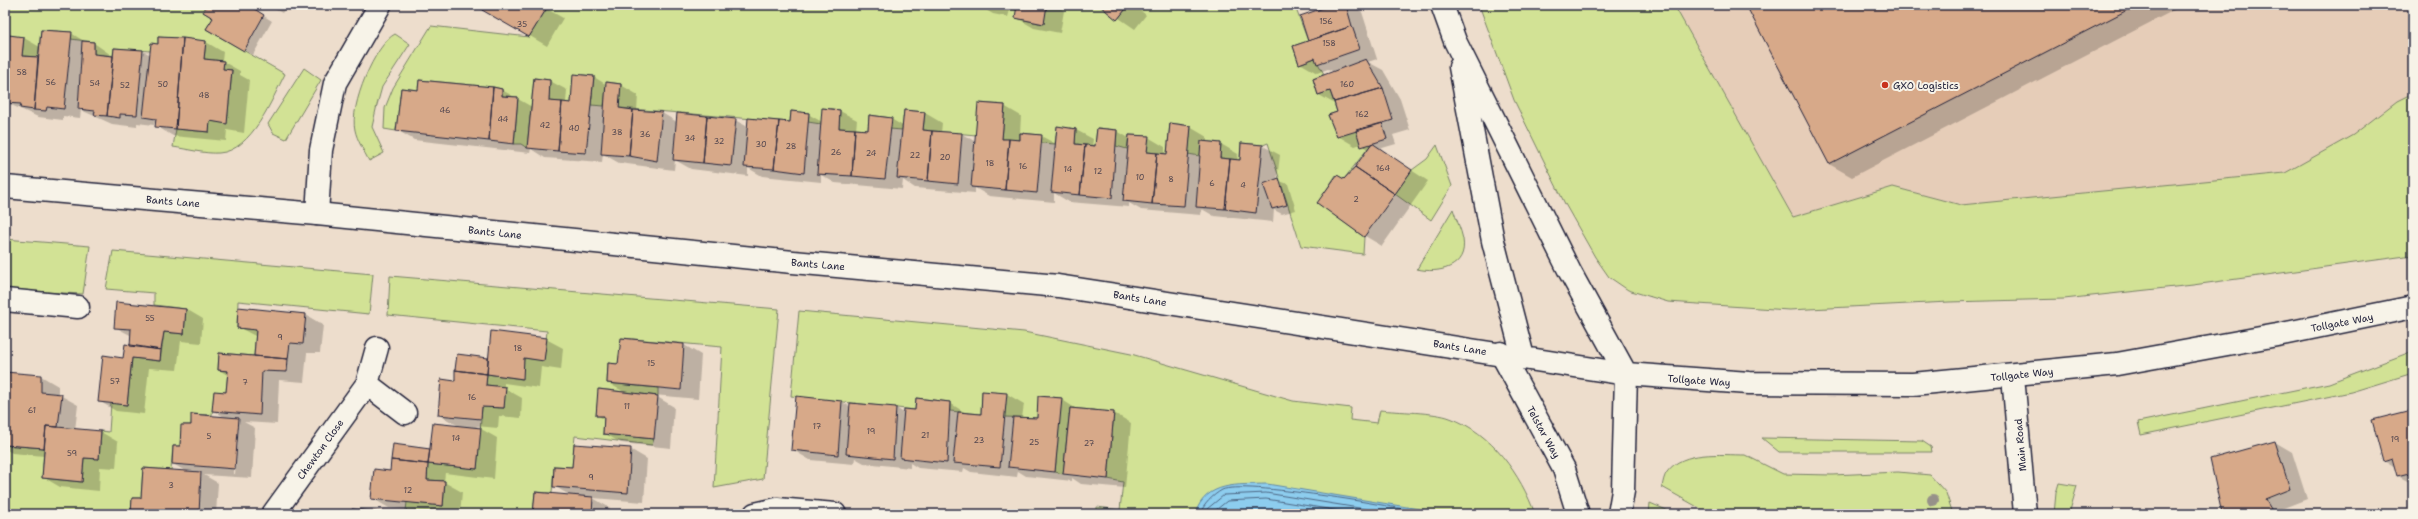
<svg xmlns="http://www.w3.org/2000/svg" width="2418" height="519" font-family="'Shantell Sans',sans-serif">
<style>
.built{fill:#e6cdb8}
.green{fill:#d2e295;stroke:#7a8268}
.water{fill:#8dcdee;stroke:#6289a6}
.shadow{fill:#0003;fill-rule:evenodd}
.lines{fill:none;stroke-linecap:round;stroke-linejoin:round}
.shore{stroke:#4d6683;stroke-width:1}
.building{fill:#d7a989;stroke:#22223b}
.minor-casing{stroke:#22223b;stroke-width:25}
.tertiary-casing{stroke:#22223b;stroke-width:25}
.minor{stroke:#f7f3e8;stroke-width:22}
.tertiary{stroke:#f7f3e8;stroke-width:22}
.tree{fill:#969189}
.poi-dot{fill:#c8321e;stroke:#f7f3e8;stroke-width:1.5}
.labels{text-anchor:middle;stroke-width:4;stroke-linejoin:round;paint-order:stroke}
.number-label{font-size:8px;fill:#4f444e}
.poi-label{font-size:10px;fill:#22223b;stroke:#f7f3e8;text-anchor:start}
.street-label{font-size:10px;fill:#22223b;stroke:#f7f3e8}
</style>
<rect width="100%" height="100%" fill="#edddcc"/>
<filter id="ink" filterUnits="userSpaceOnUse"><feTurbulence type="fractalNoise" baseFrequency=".025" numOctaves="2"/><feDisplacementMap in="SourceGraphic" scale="8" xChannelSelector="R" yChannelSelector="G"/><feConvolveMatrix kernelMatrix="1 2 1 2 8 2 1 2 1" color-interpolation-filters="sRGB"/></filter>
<g filter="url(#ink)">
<path class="built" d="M1674 5H2413V141L2285 173 2080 196 1961 205 1893 187 1793 217Z"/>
<path class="green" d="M5 5H207L203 12 213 18 206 29 285 74C272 99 252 151 219 153 205 154 187 149 173 147L176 129 209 132 210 121 227 123 232 70 223 69V61L204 59 206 41 158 37V44L150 51 114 48 113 56 94 54V42L71 39V32L41 30 38 57 22 56 24 37 9 36 8 45 5 44Z
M542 5H975L991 8 992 5H1017L1016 18 1043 24 1047 5H1099L1117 20 1129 5H1298L1296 9 1308 41 1293 46 1299 64 1315 58 1324 74 1313 79 1318 95 1330 91 1337 112 1328 115 1337 137 1356 130 1372 143 1344 179 1336 175 1318 203 1364 237 1363 254 1301 246 1268 143 1263 145 1241 143 1240 160 1220 158 1221 143 1202 141 1200 156 1188 154 1191 126 1170 123 1167 154 1147 152 1148 136 1129 135 1127 149 1116 146 1117 130 1097 128 1095 146 1075 144 1076 129 1057 127 1055 144 1041 143V135L1020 133V140L1002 139 1005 105 979 103 976 135 923 130 925 112 904 110 902 130 890 129 891 118 869 115 868 130 839 128 840 110 823 108 821 124 808 122 809 113 791 111 790 122 619 108 621 84 607 82 604 106 591 105 594 76 574 74 571 103 549 101 550 80 534 78 527 148 521 144H514L518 97 502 96V89L493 87 419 80 418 90 401 88 396 131 384 129 385 108 393 88 431 26 529 37 547 8Z
M1479 5H1674L1793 217 1893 187 1961 205 2285 173 2353 135 2397 101 2413 93V255L2193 285 2064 299 1949 302 1789 310 1668 302 1628 290 1609 277 1595 257 1565 204 1514 100Z
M395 34 410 44 382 87 377 105 372 127 384 153 369 161C364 151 357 140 355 130 349 107 375 44 395 34Z
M304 68 321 80 286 139 273 133 268 124Z
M1437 145 1452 186 1431 220 1395 194 1412 170 1427 159Z
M1453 209C1456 219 1461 229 1463 239 1468 268 1438 274 1417 269Z
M5 239 90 246 83 294 5 290Z
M113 251 373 274 369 314 238 301 237 328 256 330 254 356 219 353 218 370 228 371 226 392H214L212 415 192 414 191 425H182L180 446H173L171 470 143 468 141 498H132L131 514H5V445L44 448 42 478 82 482 84 458 99 459 101 431 109 432 111 403 127 405 132 358 160 361 164 332 184 334 186 309 154 305V293L106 289Z
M390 276 779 309 763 479 714 488 722 347 622 338 618 364 608 363 607 383 658 388V396L599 389 596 416H604L603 434 654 439 652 445 575 436 572 467 554 466 552 493 535 492 533 514H403L406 511 407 502 443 506 445 481 427 480 428 464 477 469 482 407 504 408 505 387 486 385 487 374 522 379 524 358 544 360 547 331 388 315Z
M799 311 1024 332 1131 354 1293 401 1351 408 1350 420 1377 423 1380 410C1397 412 1435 412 1450 418 1491 432 1521 475 1535 514H1097V507L1120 510 1123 482 1108 479 1114 412 1070 408 1063 474 1055 472 1061 398 1039 396 1037 418 1004 417 982 391 981 414 950 411V402L916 398 915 410 791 396Z
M2413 351V373L2351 392 2141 435 2138 422 2329 383Z
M1762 438 1922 441 1931 447 1932 452H1779Z
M1745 455 1783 474 1832 475 1898 472 1930 475 1946 493 1953 514H1710L1662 487C1663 482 1664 476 1667 472 1683 450 1721 455 1745 455Z
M2059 483 2077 486 2069 514H2054L2056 493Z
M1650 503 1676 514H1649Z"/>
<path class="water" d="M1267 484 1425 510 1434 514H1195C1206 481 1238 485 1267 484Z"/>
<path class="shadow" d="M208 5H246L272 21 253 55 207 28 215 18Z
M267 5H288L282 13Z
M486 5H540L563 18 547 46 484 9Z
M926 5H948L947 9Z
M977 5H1057L1064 11 1060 33 1034 28 1017 18V11L1010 10 1008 17 993 14Z
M1100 5H1134L1146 15 1135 29Z
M1311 5H1351L1362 12 1377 59 1368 62 1383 70 1400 99 1410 130 1393 135 1396 144 1379 149 1428 181 1382 246 1365 236 1344 181 1368 150 1361 144 1355 146 1338 136V113L1335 104 1319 95 1314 79 1334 72 1328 69 1317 73 1300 63 1320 10Z
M1747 5H2184L1852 177 1829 164Z
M2410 5H2413V11Z
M71 33 87 43H94L114 57 115 49 143 51 151 55 159 45 206 42 223 52 222 61 240 71V75L249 80 244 133 227 130 226 141 173 136 156 126 154 122V125L137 123V127L112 124 81 110 80 118 63 116V120L38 117 9 104 8 112H5V49L8 52 10 37 24 38 40 47Z
M574 75 594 77 607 85H621L638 95 637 111 662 113 677 122 735 120 748 127 791 123 808 114 822 122 823 109 840 111 857 120 856 130 869 131 891 119 903 126 925 113 942 123 941 133 962 134 976 142 1004 106 1021 116 1020 134 1041 136 1056 144 1058 128 1076 130 1093 139 1092 147H1096L1098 129 1117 131 1129 138 1148 137 1165 147V155H1168L1190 127 1207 137V142L1221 144 1238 154 1237 161H1241L1263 146 1280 155 1277 180 1288 184 1296 210 1282 214 1274 210 1273 222 1214 216 1202 209 1201 215 1141 210 1129 203V207L1069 202 1054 193V202L989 196 975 188V193L915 188 903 180 902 189 835 183 821 175V182L762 176 748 168V176L691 169 675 160 674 170 619 163 603 154 602 162 545 158 531 149 530 153 414 140 397 130 419 91 502 90 532 107 550 81 567 90 566 103 572 104Z
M117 303 186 309 203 319 201 343 181 341 177 370 149 368 144 414 116 411 99 401 130 347 132 336 115 327Z
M239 308 306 315 323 325 320 353H307L304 382 279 380 277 424 244 422 255 428 252 478 204 475 218 483 216 514H132L142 499 187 472 173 464 192 427 225 417 213 411 227 393 229 376 219 370 255 357 257 337 238 327ZM237 425H239L235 474H233Z
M546 339 563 348 561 370 541 367 539 388 504 383V388L522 398 521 418 499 416 498 428 476 426 497 438 494 479 445 473 444 482 462 492 460 514 389 508 372 498 391 473 431 450 459 426 439 415 456 382 458 355 489 359Z
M684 345 701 355 698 399 654 395 674 407 671 448 621 443 604 433 605 420 597 415 626 393 608 383 619 365Z
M5 373 41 376 58 386V394L78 405 75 430 101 432 118 442 116 468 100 467 99 491 60 487 43 477 44 456 12 453 5 449Z
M1007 394 1024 404 1022 418 1038 419 1061 399 1078 410 1114 413 1131 423 1125 488 1081 484 1072 478V481L1026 476 1018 471 1017 477 971 472 964 468 963 472 918 468 910 463V468L864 463 855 458 854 464 810 460 793 450 842 402 851 407 896 408 904 413 950 403 967 414 982 415Z
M2412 411 2413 412V484L2398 476 2395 467 2384 460 2373 420Z
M2275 442 2292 452 2307 499 2281 509 2284 514H2223Z
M630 449 647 459 644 502 593 498 610 508 609 514H534L571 496 554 486 573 468Z"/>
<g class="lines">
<path class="shore" d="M1200 514C1203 505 1213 495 1222 490 1243 480 1397 506 1425 514
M1205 514 1207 509 1224 495 1266 493 1396 514
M1211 514 1227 501 1266 499 1359 514"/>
</g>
<path class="building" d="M207 5H248L264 15 244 51 206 29 213 18 203 12Z
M485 5H542L547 8 529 37 482 10Z
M975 5H992L991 8Z
M1017 5H1047L1044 24 1015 18Z
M1099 5H1129L1117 20Z
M1332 5H1346L1352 26 1308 41 1300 16Z
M1746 5H2137L1829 164Z
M1352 26 1360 49 1317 64 1315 58 1299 64 1293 46Z
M41 30 72 32 64 109 47 107 46 111 34 110Z
M9 35 24 37 22 56 38 57 34 110 20 108 21 104 5 103Z
M158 37 183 38 176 129 155 127 156 119 143 117 151 43 158 44Z
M183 38 206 41 204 59 224 61 223 69 232 70 227 124 210 121 209 132 176 129Z
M82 41 94 42V54L113 56 107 116 94 115 95 111 78 109Z
M114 48 143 50 137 115 120 114V118L107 116Z
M1366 59 1383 88 1334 102 1330 91 1318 95 1313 79Z
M573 74 594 76 586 153 558 151 562 102 571 103Z
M534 78 550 80 549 101 562 102 558 151 527 148Z
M419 80 493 87 489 141 396 131 401 88 418 90Z
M606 82 621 84 619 108 633 110 629 156 601 154Z
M493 87 502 89V96L518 97 514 144 489 141Z
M1383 88 1393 120 1337 137 1328 115 1337 112 1334 102Z
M978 103 1005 105 1002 139H1009L1005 190 971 187Z
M822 108 840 110 839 128 855 129 852 176 817 174Z
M633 110 662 112 657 161 629 156Z
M904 110 925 112 923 130 932 131 928 181 897 178Z
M791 111 809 113 804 173 774 169 779 121 790 122Z
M677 113 707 116 703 163 673 160Z
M869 115 892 118 885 179 852 176 855 129 868 130Z
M707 116 736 119 731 166 703 163Z
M748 118 779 121 774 169 744 167Z
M1170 123 1191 126 1184 206 1152 204 1157 153 1167 154Z
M1382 123 1387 139 1361 147 1356 130Z
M1057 126 1076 129 1075 144 1085 145 1080 195 1051 192Z
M1097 128 1117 130 1112 198 1080 195 1085 145 1095 146Z
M932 131 962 133 958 184 928 181Z
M1020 133 1042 135 1037 193 1005 190 1009 139 1020 140Z
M1129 135 1149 136 1147 152 1157 153 1152 204 1123 201Z
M1201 141 1221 143 1220 158 1230 159 1225 209 1196 207Z
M1241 143 1263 145 1256 213 1225 209 1230 159 1240 160Z
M1372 143 1412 170 1395 194 1355 167Z
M1355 167 1395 194 1364 237 1317 203 1337 175 1344 179Z
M1279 178 1287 205 1272 209 1263 184Z
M116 302 186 309 184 334 164 332 161 350 130 346 131 329 114 328Z
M238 307 306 314 303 344 290 343 288 359 254 356 256 330 237 328Z
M491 331 547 338 544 361 524 358 523 379 487 374Z
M621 338 684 344 681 390 607 383 608 363 618 364Z
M125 344 161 350 160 361 132 358 127 405 98 402 103 355 123 358Z
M219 353 288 359 287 372 262 371 260 415 212 411 214 391 226 392 228 371 218 370Z
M457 354 488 358 487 374 455 370Z
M455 370 487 374 486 385 506 387 504 408 482 407 481 419 438 415 441 379 455 381Z
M5 372 41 375V392L62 394 58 427 46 426 44 448 5 445Z
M598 389 658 396 654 439 603 434 604 416H596Z
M982 391 1007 393 1000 467 953 463 958 412 981 414Z
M796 396 842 401 838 455 791 450Z
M1038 396 1062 398 1055 472 1008 467 1013 417 1037 418Z
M916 398 950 402 947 463 900 458 904 409 915 410Z
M850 403 896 407 893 459 846 454Z
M1070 408 1114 412 1108 479 1063 474Z
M2412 410 2413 472 2397 476 2392 458 2383 461 2372 420Z
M191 414 239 418 235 469 172 464 173 446H180L181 425H191Z
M433 423 481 428 477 469 428 464Z
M46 426 101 431 99 459 84 458 82 482 42 478Z
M2275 441 2290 489 2265 499 2274 514H2222L2210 459Z
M393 444 430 449 428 464 391 460Z
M574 444 631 448 628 493 553 487 554 466 572 467Z
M391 460 428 464 427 480 445 481 443 506 371 499 374 469 390 471Z
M143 468 201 472 199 514H131L132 498H141Z
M535 492 593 497 592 514H533Z
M352 509 403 514H352Z"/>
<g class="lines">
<g class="minor-casing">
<path id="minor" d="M317 214 321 150 335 83 380 5
M5 300 78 307
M1501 353 1564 469 1578 514
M367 384 405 413
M273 514 367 384 377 348
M755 514 777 509 835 514
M1619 514 1623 491 1626 374"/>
</g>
<g class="tertiary-casing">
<path id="tertiary" d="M1442 5 1455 41 1570 272 1626 374
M1460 67 1493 241 1523 357
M5 187 317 214 793 262 1058 286 1626 374 1749 383 1913 384 2117 364 2277 335 2413 307
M2013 376 2025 514"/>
</g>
<use href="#minor" class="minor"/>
<use href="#tertiary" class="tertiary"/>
</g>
<circle class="tree" cx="1933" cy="500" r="6"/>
</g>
<circle class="poi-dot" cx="1885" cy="85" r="4"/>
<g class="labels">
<g class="number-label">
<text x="1326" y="24">156</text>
<text x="522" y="27">35</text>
<text x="1329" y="46">158</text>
<text x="22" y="75">58</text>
<text x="51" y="85">56</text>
<text x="95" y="86">54</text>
<text x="163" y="87">50</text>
<text x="1347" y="87">160</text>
<text x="125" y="88">52</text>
<text x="204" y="98">48</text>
<text x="445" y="113">46</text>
<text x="1362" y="117">162</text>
<text x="503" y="122">44</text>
<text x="545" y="128">42</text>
<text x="574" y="131">40</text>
<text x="617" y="135">38</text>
<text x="645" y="137">36</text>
<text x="690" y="141">34</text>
<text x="719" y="144">32</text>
<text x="761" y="147">30</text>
<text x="791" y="149">28</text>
<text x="836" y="155">26</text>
<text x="871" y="156">24</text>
<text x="915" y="158">22</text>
<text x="945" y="160">20</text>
<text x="990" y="166">18</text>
<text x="1023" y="169">16</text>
<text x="1383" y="171">164</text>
<text x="1068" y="172">14</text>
<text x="1098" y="174">12</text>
<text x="1140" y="180">10</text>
<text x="1171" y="182">8</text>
<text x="1212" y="186">6</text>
<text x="1243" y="188">4</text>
<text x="1356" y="202">2</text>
<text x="150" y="321">55</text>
<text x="280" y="340">9</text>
<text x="518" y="351">18</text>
<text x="651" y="366">15</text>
<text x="115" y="384">57</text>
<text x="245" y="385">7</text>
<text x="472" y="400">16</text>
<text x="627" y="409">11</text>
<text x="32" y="413">61</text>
<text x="817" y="429">17</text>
<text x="871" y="434">19</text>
<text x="925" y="438">21</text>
<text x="209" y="439">5</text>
<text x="456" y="441">14</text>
<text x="2395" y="442">19</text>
<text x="979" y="443">23</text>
<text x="1034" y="445">25</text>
<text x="1089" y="446">27</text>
<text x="72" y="456">59</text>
<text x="591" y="480">9</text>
<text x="171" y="488">3</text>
<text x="408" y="493">12</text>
</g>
<g class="poi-label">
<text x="1893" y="89">GXO Logistics</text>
</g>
<g class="street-label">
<text transform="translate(173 201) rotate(5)" y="4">Bants Lane</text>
<text transform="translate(495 232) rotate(6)" y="4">Bants Lane</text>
<text transform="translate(818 264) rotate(5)" y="4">Bants Lane</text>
<text transform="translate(1140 298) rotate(9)" y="4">Bants Lane</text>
<text transform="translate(2342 322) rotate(-11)" y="4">Tollgate Way</text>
<text transform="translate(1460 347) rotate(9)" y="4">Bants Lane</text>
<text transform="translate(2022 374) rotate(-6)" y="4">Tollgate Way</text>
<text transform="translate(1699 380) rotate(4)" y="4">Tollgate Way</text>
<text transform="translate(1544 432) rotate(61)" y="4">Telstar Way</text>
<text transform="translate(2020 445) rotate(-95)" y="4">Main Road</text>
<text transform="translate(320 449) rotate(-54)" y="4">Chewton Close</text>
</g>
</g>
<rect width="2418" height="519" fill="none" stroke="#f7f3e8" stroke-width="20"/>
<rect x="10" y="10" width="2398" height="499" fill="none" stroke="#22223b" stroke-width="1.5" filter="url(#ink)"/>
</svg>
